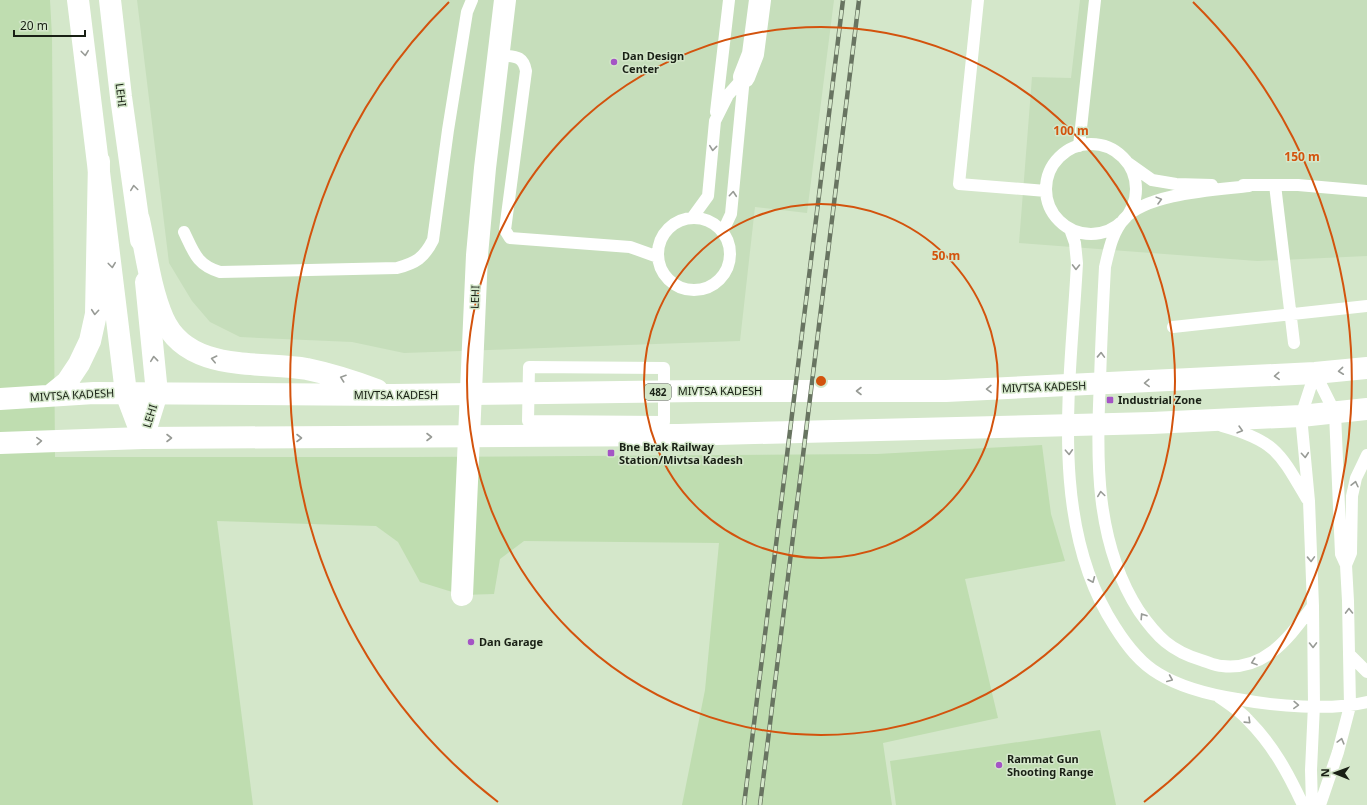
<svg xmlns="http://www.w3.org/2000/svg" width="1367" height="805" font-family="'Noto Sans',sans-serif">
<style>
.built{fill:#c6debb}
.green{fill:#bfddb0}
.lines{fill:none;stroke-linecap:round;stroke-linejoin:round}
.service{stroke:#fff;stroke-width:12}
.minor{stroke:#fff;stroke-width:22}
.primary{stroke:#fff;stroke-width:22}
.rail-casing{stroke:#687461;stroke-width:4.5}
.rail{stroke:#d4e7ca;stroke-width:3;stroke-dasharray:9;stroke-linecap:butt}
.oneway{stroke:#989b96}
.ring{fill:none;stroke:#d3530d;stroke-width:2}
.poi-dot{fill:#a454c5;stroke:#d4e7ca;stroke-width:1.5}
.labels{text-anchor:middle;stroke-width:3;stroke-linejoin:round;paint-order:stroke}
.shield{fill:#d4e7ca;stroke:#515c4b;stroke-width:1}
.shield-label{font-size:10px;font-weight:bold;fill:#192015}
.poi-label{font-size:11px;font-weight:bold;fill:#192015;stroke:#d4e7ca;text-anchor:start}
.street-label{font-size:11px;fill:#192015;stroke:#d4e7ca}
.centre{fill:#d3530d;stroke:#d4e7ca;stroke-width:2}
.ring-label{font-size:12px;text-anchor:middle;font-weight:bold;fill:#d3530d;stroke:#d4e7ca;stroke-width:3;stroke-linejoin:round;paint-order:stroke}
</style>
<rect width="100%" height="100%" fill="#d4e7ca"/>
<path class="built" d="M137 0H834L807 213 755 207 740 341 404 353 352 342 240 337 210 322 192 301 169 263Z
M1080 0H1367V256L1257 261 1019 243 1032 77 1071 78Z"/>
<path class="green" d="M0 0H50L52 36 55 457H414L877 454 1042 445 1051 514 1065 561 965 579 998 718 883 743 892 805H682L705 690 719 543 524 541 500 559 494 594 462 595 420 582 398 542 376 526 217 521 253 805H0Z
M1100 730 1116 805H896L890 761Z"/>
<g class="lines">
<path class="service" d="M978 0 959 184 1046 191
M499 55C513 57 523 54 526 71L505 230 510 238 630 247 658 257
M716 112 729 0
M1046 189a45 45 0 1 1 90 0a45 45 0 1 1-90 0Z
M1079 146 1095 0
M1128 163 1152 180 1176 184 1212 185
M1243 185H1298L1367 191
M1275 185 1294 343
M1249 186C1216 190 1147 193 1124 219 1112 233 1109 250 1105 267 1103 305 1101 344 1100 382 1096 459 1095 543 1139 611 1157 637 1171 651 1201 660 1208 662 1215 666 1222 666 1266 671 1289 637 1313 606L1309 501 1301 416 1315 373
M658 254a36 36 0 1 1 72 0a36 36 0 1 1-72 0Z
M692 218 708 196 715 121 728 95 744 77
M1070 229 1075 243 1077 263C1071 381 1047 523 1115 627 1127 646 1140 663 1159 674 1182 688 1212 695 1237 699 1275 706 1330 711 1367 702
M723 231 731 214 744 77
M184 232C194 253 197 265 220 272L397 268C416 263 424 258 433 240L448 130 467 12 472 0
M1173 327 1367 306
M529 367 664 368V422L528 421Z
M1315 373 1335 413 1341 554 1346 565
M1222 426C1276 441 1280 453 1307 499
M1349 654 1367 672
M1219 697C1229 704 1240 711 1248 720 1273 745 1288 773 1303 805
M1312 805 1311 770 1314 705 1313 606
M1320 805 1338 752 1350 706 1348 601 1346 565 1351 553 1352 496 1356 478 1367 455"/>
<path class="minor" d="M78 0 126 393 143 438
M110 0 121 97 141 240
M744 77 753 54 760 0
M143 438 157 393 146 282
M462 595 477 255 485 168 505 0"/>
<path class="primary" d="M139 220C146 252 150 288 163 318 187 373 258 361 307 369 331 374 353 381 377 390
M51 395 67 382 79 364 90 341 96 314 99 161
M0 399 94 393 393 395 697 391H946L1315 373 1367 368
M0 443 143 438 678 435 1152 423 1301 416 1367 409"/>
<g class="rail-casing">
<path id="rail" d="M744 805 843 0
M760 805 859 0"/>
</g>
<use href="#rail" class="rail"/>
</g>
<defs><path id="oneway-chevron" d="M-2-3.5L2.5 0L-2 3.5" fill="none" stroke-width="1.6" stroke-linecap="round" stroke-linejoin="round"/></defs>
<g class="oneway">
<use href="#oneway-chevron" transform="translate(85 53) rotate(83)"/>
<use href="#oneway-chevron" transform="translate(713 148) rotate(96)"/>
<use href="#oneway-chevron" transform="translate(134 188) rotate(-98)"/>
<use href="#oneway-chevron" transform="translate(733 194) rotate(-85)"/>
<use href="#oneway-chevron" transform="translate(1159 200) rotate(-15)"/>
<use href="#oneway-chevron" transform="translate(112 265) rotate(83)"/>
<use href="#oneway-chevron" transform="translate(1076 267) rotate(91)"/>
<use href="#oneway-chevron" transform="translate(95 312) rotate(95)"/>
<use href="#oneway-chevron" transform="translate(1101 355) rotate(-88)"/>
<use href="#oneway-chevron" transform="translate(154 359) rotate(-96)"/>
<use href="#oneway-chevron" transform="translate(214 359) rotate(-167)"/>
<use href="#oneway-chevron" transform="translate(1341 371) rotate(174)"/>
<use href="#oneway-chevron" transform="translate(1277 376) rotate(177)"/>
<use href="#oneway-chevron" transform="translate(343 378) rotate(-161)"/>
<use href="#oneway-chevron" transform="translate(1147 383) rotate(178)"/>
<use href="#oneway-chevron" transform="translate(989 389) rotate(178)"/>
<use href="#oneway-chevron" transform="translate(859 391) rotate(-180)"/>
<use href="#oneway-chevron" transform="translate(1240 430) rotate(16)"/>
<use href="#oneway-chevron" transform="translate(429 437)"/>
<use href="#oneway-chevron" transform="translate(169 438)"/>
<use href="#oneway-chevron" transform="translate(299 438)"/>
<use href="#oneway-chevron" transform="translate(39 441) rotate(-3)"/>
<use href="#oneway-chevron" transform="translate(1069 452) rotate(87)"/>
<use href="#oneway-chevron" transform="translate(1305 455) rotate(85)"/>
<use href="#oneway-chevron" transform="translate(1355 484) rotate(-77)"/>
<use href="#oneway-chevron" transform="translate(1101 494) rotate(-98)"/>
<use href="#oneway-chevron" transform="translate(1311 559) rotate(88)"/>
<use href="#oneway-chevron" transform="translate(1092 580) rotate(67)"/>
<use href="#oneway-chevron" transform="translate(1349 611) rotate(-91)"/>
<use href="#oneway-chevron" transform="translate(1143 616) rotate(-123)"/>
<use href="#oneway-chevron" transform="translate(1313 645) rotate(89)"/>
<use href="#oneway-chevron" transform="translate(1254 662) rotate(161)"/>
<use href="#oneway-chevron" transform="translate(1170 679) rotate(23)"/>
<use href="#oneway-chevron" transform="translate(1296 705) rotate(2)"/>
<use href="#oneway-chevron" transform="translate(1248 721) rotate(44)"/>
<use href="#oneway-chevron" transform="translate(1341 741) rotate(-75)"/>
</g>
<g class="ring">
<circle cx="821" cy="381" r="177"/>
<circle cx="821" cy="381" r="354"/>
<path d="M498 802A531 531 0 0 1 449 2M1193 2A531 531 0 0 1 1144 802"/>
</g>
<g class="poi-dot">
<circle cx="614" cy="62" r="4"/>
<rect x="1106" y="396" width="8" height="8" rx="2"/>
<rect x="607" y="449" width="8" height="8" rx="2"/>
<circle cx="471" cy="642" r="4"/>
<circle cx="999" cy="765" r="4"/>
</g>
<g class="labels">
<rect class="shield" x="645" y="384" width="26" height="16" rx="3"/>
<g class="shield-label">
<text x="658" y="396">482</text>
</g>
<g class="poi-label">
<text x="622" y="60">Dan Design<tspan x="622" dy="13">Center</tspan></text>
<text x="1118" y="404">Industrial Zone</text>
<text x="619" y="451">Bne Brak Railway<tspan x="619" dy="13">Station/Mivtsa Kadesh</tspan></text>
<text x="479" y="646">Dan Garage</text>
<text x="1007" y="763">Rammat Gun<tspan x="1007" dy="13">Shooting Range</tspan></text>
</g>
<g class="street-label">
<text transform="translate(121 95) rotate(83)" y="4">LEHI</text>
<text transform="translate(475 297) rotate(-88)" y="4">LEHI</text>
<text transform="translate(1044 387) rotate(-2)" y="4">MIVTSA KADESH</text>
<text x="720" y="395">MIVTSA KADESH</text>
<text transform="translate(72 395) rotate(-3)" y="4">MIVTSA KADESH</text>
<text x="396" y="399">MIVTSA KADESH</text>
<text transform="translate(150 416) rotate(-73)" y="4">LEHI</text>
</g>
</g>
<circle cx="821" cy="381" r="6" class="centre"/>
<g class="ring-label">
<text x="1071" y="135">100 m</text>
<text x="1302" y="161">150 m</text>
<text x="946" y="260">50 m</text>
</g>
<g transform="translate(1335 773) rotate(271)" stroke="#d4e7ca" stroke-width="3" paint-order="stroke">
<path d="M0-3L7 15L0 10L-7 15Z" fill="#192015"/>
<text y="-6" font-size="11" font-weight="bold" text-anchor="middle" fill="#192015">N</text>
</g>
<path d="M14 30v6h71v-6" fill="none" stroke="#192015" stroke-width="2"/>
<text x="20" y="30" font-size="12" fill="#192015" stroke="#d4e7ca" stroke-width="3" paint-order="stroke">20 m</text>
</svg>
